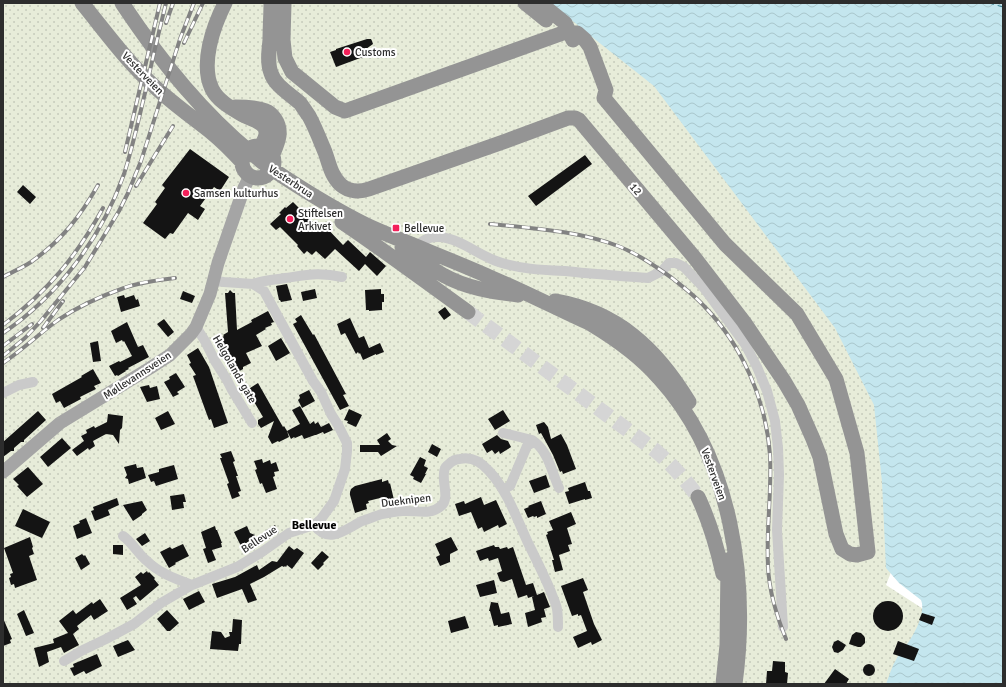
<svg xmlns="http://www.w3.org/2000/svg" width="1006" height="687" font-family="Signika,sans-serif">
<style>
.park{fill:url(#park-dots)}
.water{fill:url(#water-waves)}
.lines{fill:none;stroke-linecap:round;stroke-linejoin:round}
.ferry{stroke:#337e8f;stroke-width:1;stroke-dasharray:5 4;stroke-linecap:butt}
.building{fill:#141414}
.highway-tunnel{stroke:#d5d5d5;stroke-width:15;stroke-dasharray:15 8;stroke-linecap:butt}
.minor{stroke:#cacaca;stroke-width:10}
.major{stroke:#a5a5a5;stroke-width:13}
.highway{stroke:#949494;stroke-width:15}
.rail-casing{stroke:#828282;stroke-width:4}
.rail{stroke:#fff;stroke-width:2.5;stroke-dasharray:8;stroke-linecap:butt}
.poi-dot{fill:#f3205a;stroke:#fff;stroke-width:1.5}
.labels{text-anchor:middle;stroke-width:4;stroke-linejoin:round;paint-order:stroke}
.poi-label{font-size:11px;fill:#2d2d2d;stroke:#fff;text-anchor:start}
.street-label{font-size:11px;fill:#2d2d2d;stroke:#fff}
.neighbourhood-label{font-size:12px;font-weight:bold;fill:#000;stroke:#fff}
</style>
<defs>
<pattern id="park-dots" width="8" height="8" patternUnits="userSpaceOnUse"><rect width="8" height="8" fill="#e7ecd9"/><path d="M2 2h.1M6 6h.1" fill="none" stroke="#c6cbbb" stroke-width="1.8" stroke-linecap="round"/></pattern>
<pattern id="water-waves" width="16" height="10" patternUnits="userSpaceOnUse"><rect width="16" height="10" fill="#c4e6ee"/><path d="M0 5q4-4 8 0t8 0" fill="none" stroke="#a9c6cc"/></pattern>
</defs>
<rect width="100%" height="100%" fill="#fff"/>
<path class="park" d="M3 3H559L663 93 838 317 877 401 893 567 886 585 931 614 908 684H3Z"/>
<path class="water" d="M551 3H1003V684H886C889 676 892 666 897 658 900 653 904 648 908 643 915 633 926 612 921 600L899 583 886 568 882 482 874 405 835 328 654 86 592 37Z"/>
<g class="lines">
<path class="ferry" d="M989 3 1003 7"/>
</g>
<path class="building" d="M367 39H371L372 41 373 44 366 49 367 51 362 53 363 57 336 67 330 52 336 50V49Z
M190 149 229 177 220 191 214 187 200 206 205 209 198 220 188 213 173 234 170 233 165 239 143 223 157 204 155 202 165 188 162 185Z
M585 155 592 164 536 206 528 196Z
M23 185 36 197 30 204 17 192Z
M293 202 317 226 321 222 343 245 348 240 366 257 370 252 386 266 377 276 365 264 359 271 335 249 325 259 316 251 312 255 307 251 304 254 297 246 298 245 280 227 276 230 270 224 281 214 279 213 285 207 286 208Z
M287 284 292 300 281 302 280 300H279L276 286Z
M315 289 317 298 303 301 301 292Z
M381 289V294H384V302H382V310L369 311V310H366L365 290Z
M230 290 233 293H235L237 330 252 322 251 320 268 311 274 322 271 323 272 325 265 328 266 329 256 335 262 346 246 353 251 363 243 367V369L236 373 218 340 224 336 223 335 228 332 225 293H228Z
M183 291 195 296 192 303 180 299Z
M124 295 125 298 134 295 136 300 138 299 140 306 121 312 117 297Z
M445 307 451 315 444 320 438 312Z
M301 315 313 335 314 334 346 394 343 395 349 406 340 410 293 324 297 322 295 319Z
M350 318 359 338 364 336 369 348 380 343 384 352 376 355V354L363 360 360 353 359 354 358 352 356 354 345 333 341 335 337 324Z
M164 319 174 332 168 337 157 324Z
M127 322 138 347 143 345 149 357 128 368 129 369 125 371H126L118 376 117 375 115 376 109 366 119 361 120 362 132 356 124 341 123 342 122 340 116 343 111 331Z
M281 338 290 353 276 361 268 346Z
M98 341 101 361 93 362 90 343Z
M198 348 209 367 228 423 214 428 211 419 209 420 206 412 193 376 196 375 189 364 191 363 187 355Z
M93 369 101 383 94 386 96 389 80 397 81 399 64 408 60 401 56 403 52 394 82 377 81 376Z
M176 373 185 387 177 392 179 394 173 397 164 382 170 379 169 377Z
M258 383 275 413 283 427 284 426 287 431 300 424 292 410 300 406 310 424 314 421 315 424 318 422 321 427 329 423 333 430 324 434 323 432 316 435H315L304 439 302 435 295 438 294 437 291 439 287 431 289 437 279 442 278 441 272 444 268 437 274 421 261 428 258 424V420L263 417 247 390Z
M149 385 150 388 157 386 160 399 147 402 140 387Z
M309 390 315 401 302 408 298 400 300 398 299 395Z
M349 409 362 415 356 427 347 423 348 421 344 420Z
M503 410 510 421 495 430 488 419Z
M38 411 46 420 24 440V442H21L14 448V451H11L3 457V442Z
M168 411 175 424 161 430 155 418Z
M108 414 123 416 122 428 120 430 119 444 113 435 106 434 93 441 95 446 89 450 88 448 77 456 72 450 84 441 81 436 87 433 86 430 94 426 95 428 107 422Z
M544 422 548 427 551 439 561 434 567 445 576 469 563 474 562 471 560 472 553 455 541 433 539 434 536 425Z
M387 433 391 439 388 441 392 445 397 446 381 456 378 452H360V445H380L377 440Z
M497 435 501 439 508 441 511 447 500 454 499 451 495 454 492 450 487 453 482 444Z
M62 438 71 448 48 467 40 457Z
M432 444 441 449 437 457 428 452Z
M231 451 235 461 233 462 238 476H236L241 491 238 492 240 496 232 499 227 484 229 483 220 458H222L220 454Z
M420 457 426 460 424 466 428 468 425 474H426L421 483 413 479 414 477 410 475Z
M262 459 263 463 270 460 271 464 276 462 279 471 274 472 275 476 273 477 277 489 266 493 262 483 260 484 255 470 257 469 254 461Z
M136 464 137 468 143 467 146 478 129 484 128 479 125 478 127 475 124 467Z
M174 465 178 479 156 486 154 481 151 482 148 475 159 472V469Z
M28 467 43 484 27 497 17 486 19 485 13 479Z
M546 475 550 487 534 493 529 481Z
M382 479V482L388 480 389 484 390 483 394 500 385 503 384 497 368 501 369 503 366 504 367 509 355 513 350 495V492L351 489 355 486Z
M585 482 588 491H590L592 498 585 500V499L569 504 565 492 569 491 568 488Z
M184 494 186 502H183L184 508 172 510 170 496Z
M481 497 484 505 496 500 507 524 499 528 498 525 484 532 482 527 478 529 471 512 459 516 455 504 464 501 465 504Z
M117 498 119 505 108 510 110 515 95 521 91 511 94 510 93 507Z
M142 501 147 510 142 514V515L133 521 123 505Z
M541 501 546 514 537 518V516L534 517 533 516 528 518 524 509 529 507 528 506Z
M23 509 50 522 42 538 15 526Z
M571 512 576 524 567 528 572 544 568 545 570 551 559 555 563 570 555 572 552 560H554L546 535 548 534 547 532 553 530 549 521Z
M86 518 92 533 77 539 73 526 80 523 79 521Z
M275 525 279 532 269 539 265 531Z
M215 526 216 530H217L222 543H221L222 547 212 550 216 560 208 563 203 549 206 548 201 532Z
M247 526 250 533 255 535 253 539 241 546 234 532Z
M145 533 150 541 142 546 136 539Z
M30 537 33 547 32 548 34 554 29 556 37 580 15 588 14 584 11 585 9 578 11 577 10 574 13 573 4 548Z
M451 537 458 550 450 554V562L440 566 436 557 440 555 435 544Z
M183 544 189 556 175 563 176 564 169 568 160 552 170 547 172 549Z
M113 545H123V555L113 554Z
M494 545 495 547H499L500 549 507 547 508 549 513 547 526 585 533 583 537 595 544 592 550 607 544 609 546 617 541 618 542 622 528 627 525 613 535 610 532 597 534 596 528 598 527 595 518 598 512 579 504 582 500 581 497 573 502 571 498 558 489 561 488 558 480 561 476 551Z
M289 546 294 550 297 548 304 553 292 569 287 565 286 567 285 566 284 567 282 566 264 577 250 584 257 600 248 603 242 589 217 598 212 584 235 577 257 565 259 570 272 561 277 562Z
M322 551 329 557 323 563 324 564 318 570 311 563Z
M82 554 84 556 85 555 90 564 81 570 75 558Z
M147 571 148 573 149 572 155 578 154 579 159 585 140 601 136 596 133 598 137 604 127 610 120 598 141 585 135 577 141 572 143 574Z
M583 578 588 590 583 592 594 624 602 640 592 645 591 642 578 648 573 637 587 631 581 615 578 616V614L572 616 561 586Z
M494 580 497 593 480 597 476 585Z
M199 591 205 602 189 610 183 599Z
M100 599 108 611 94 620 91 615 77 626 79 629 73 634 79 645 64 653 61 647 47 652 49 662 39 667 34 648 54 643 53 639 68 633 59 621 73 610 76 614 92 602 93 604Z
M873 616a15 15 0 1 1 30 0a15 15 0 1 1-30 0Z
M491 602 498 603 501 614 509 612 512 624 498 627V625L494 626 490 611H489Z
M24 610 34 633 26 636 17 614Z
M167 610 179 623 170 631H167L157 619Z
M922 613 935 617 932 625 919 620Z
M465 616 469 628 451 633 448 621Z
M3 618 12 639 10 640 11 643 3 646Z
M233 619 242 620 241 644H239L238 651 210 649 212 631 221 632 225 638 230 636 229 632H232Z
M856 632 861 633 864 636 865 638V643L861 647H858L849 644 852 635Z
M128 640 135 650 118 657 113 646Z
M838 640 846 645 843 650 838 653 834 652 832 647 834 642Z
M898 641 919 649 914 661 893 654Z
M97 654 102 666 86 674 84 671 74 676 70 668 74 667 73 664Z
M773 661 785 662V672L788 673 787 684H766L767 671H772Z
M863 670a6 6 0 1 1 12 0a6 6 0 1 1-12 0Z
M835 669 849 679 846 684H824Z"/>
<g class="lines">
<path class="highway-tunnel" d="M468 312 656 451C673 466 685 479 698 497"/>
<path class="minor" d="M414 250C421 241 428 236 440 237 460 239 477 254 496 261 518 269 542 270 565 271 593 274 620 276 648 278L662 271 669 263H676L684 267 704 288 745 344 757 367 767 391 775 421 778 448 779 475 777 530 783 627
M253 284C264 280 274 280 285 278 307 275 319 272 342 277
M196 327 205 341 215 361 227 380 232 390 252 423
M3 393 19 385 33 382
M503 433 532 440 536 443
M503 489 510 486 527 446 532 443H536C549 454 552 473 559 488
M314 525C329 545 346 529 362 521 368 519 376 516 382 514 389 513 396 511 403 511 416 510 430 516 441 506 451 498 440 479 445 468 445 467 449 464 449 464 452 461 456 459 460 459 472 456 482 463 489 471 507 490 517 519 528 543 536 559 544 575 551 592 553 598 556 603 557 609 558 615 558 621 558 627
M123 536C132 542 138 554 147 561 159 573 176 579 192 585
M64 661 83 650 106 639 134 624 161 603 192 585 237 567 262 552 289 533 314 525 321 519 334 501 345 469 347 451V443L338 425 331 414 321 392 313 381 264 291 253 284 224 282 214 281"/>
<path class="major" d="M3 472 60 423 150 368 170 355 191 334 196 327 210 294 218 263 244 188 250 176"/>
<path class="highway" d="M82 3C105 31 127 62 154 86 172 103 192 117 211 132 222 141 232 151 242 162
M122 3C162 63 204 116 261 161 278 174 296 185 314 196 334 208 354 220 375 229 414 246 454 261 492 278 525 292 558 309 591 324 616 339 640 356 659 378 732 458 749 581 735 684
M225 3C213 27 200 64 212 89 218 101 231 108 243 115 252 120 271 123 265 138 264 141 262 144 261 146
M271 3C271 15 270 27 270 40 269 50 267 63 271 73 275 86 290 94 300 103 303 107 306 112 309 116 315 127 320 140 325 152 329 163 331 176 341 185 349 192 360 192 369 189L506 141 568 118H575L579 120 694 257 744 322 784 381 798 405 813 439 820 457 836 534 842 549 850 554 857 555 868 552 857 453 836 379 797 314 725 244 604 98 606 90 590 47 585 40 577 33H569
M284 3 283 40 285 58 292 72 335 107 345 111 563 33
M525 3 546 20
M540 3 565 23 573 40
M235 107C245 107 256 107 266 111 269 112 273 116 275 119 283 131 278 142 273 154
M242 162a16 16 0 1 1 32 0a16 16 0 1 1-32 0Z
M342 222C385 251 426 282 468 312
M402 247C416 256 428 267 443 275 466 288 492 292 518 295
M555 301C618 312 657 349 689 402
M698 497C710 522 717 547 723 574
M723 684 727 645 728 565 727 560"/>
<g class="rail-casing">
<path id="rail" d="M166 23 173 3
M184 43 203 3
M125 152 160 3
M136 186 173 126
M490 224C532 228 578 231 618 246 638 254 655 266 672 278 683 287 695 296 704 306 742 345 766 400 770 455 772 492 766 529 768 566 769 591 777 617 786 639
M3 277C12 272 22 268 31 262 61 241 80 217 98 185
M3 325C48 291 76 257 103 208
M43 328 63 301
M3 333C58 296 102 237 124 174 133 146 139 117 146 89 152 60 159 32 166 3
M3 346 32 324
M3 356 25 338 40 322 85 267 119 211 128 193 141 161 180 39 194 3
M3 363C22 350 39 334 58 320 79 306 101 296 124 288 140 282 158 280 175 278"/>
</g>
<use href="#rail" class="rail"/>
</g>
<g class="poi-dot">
<circle cx="347" cy="52" r="4"/>
<circle cx="186" cy="193" r="4"/>
<circle cx="290" cy="219" r="4"/>
<rect x="392" y="224" width="8" height="8" rx="2"/>
</g>
<g class="labels">
<g class="poi-label">
<text x="355" y="56">Customs</text>
<text x="194" y="197">Samsen kulturhus</text>
<text x="298" y="217">Stiftelsen<tspan x="298" dy="13">Arkivet</tspan></text>
<text x="404" y="232">Bellevue</text>
</g>
<g class="street-label">
<text transform="translate(143 73) rotate(46)" y="4">Vesterveien</text>
<text transform="translate(291 181) rotate(33)" y="4">Vesterbrua</text>
<text transform="translate(636 189) rotate(50)" y="4">12</text>
<text transform="translate(235 369) rotate(60)" y="4">Helgolands gate</text>
<text transform="translate(137 375) rotate(-33)" y="4">Møllevannsveien</text>
<text transform="translate(714 474) rotate(70)" y="4">Vesterveien</text>
<text transform="translate(406 500) rotate(-7)" y="4">Dueknipen</text>
<text transform="translate(259 539) rotate(-34)" y="4">Bellevue</text>
</g>
<g class="neighbourhood-label">
<text x="314" y="529">Bellevue</text>
</g>
</g>
<rect width="1006" height="687" fill="none" stroke="#2d2d2d" stroke-width="8"/>
</svg>
